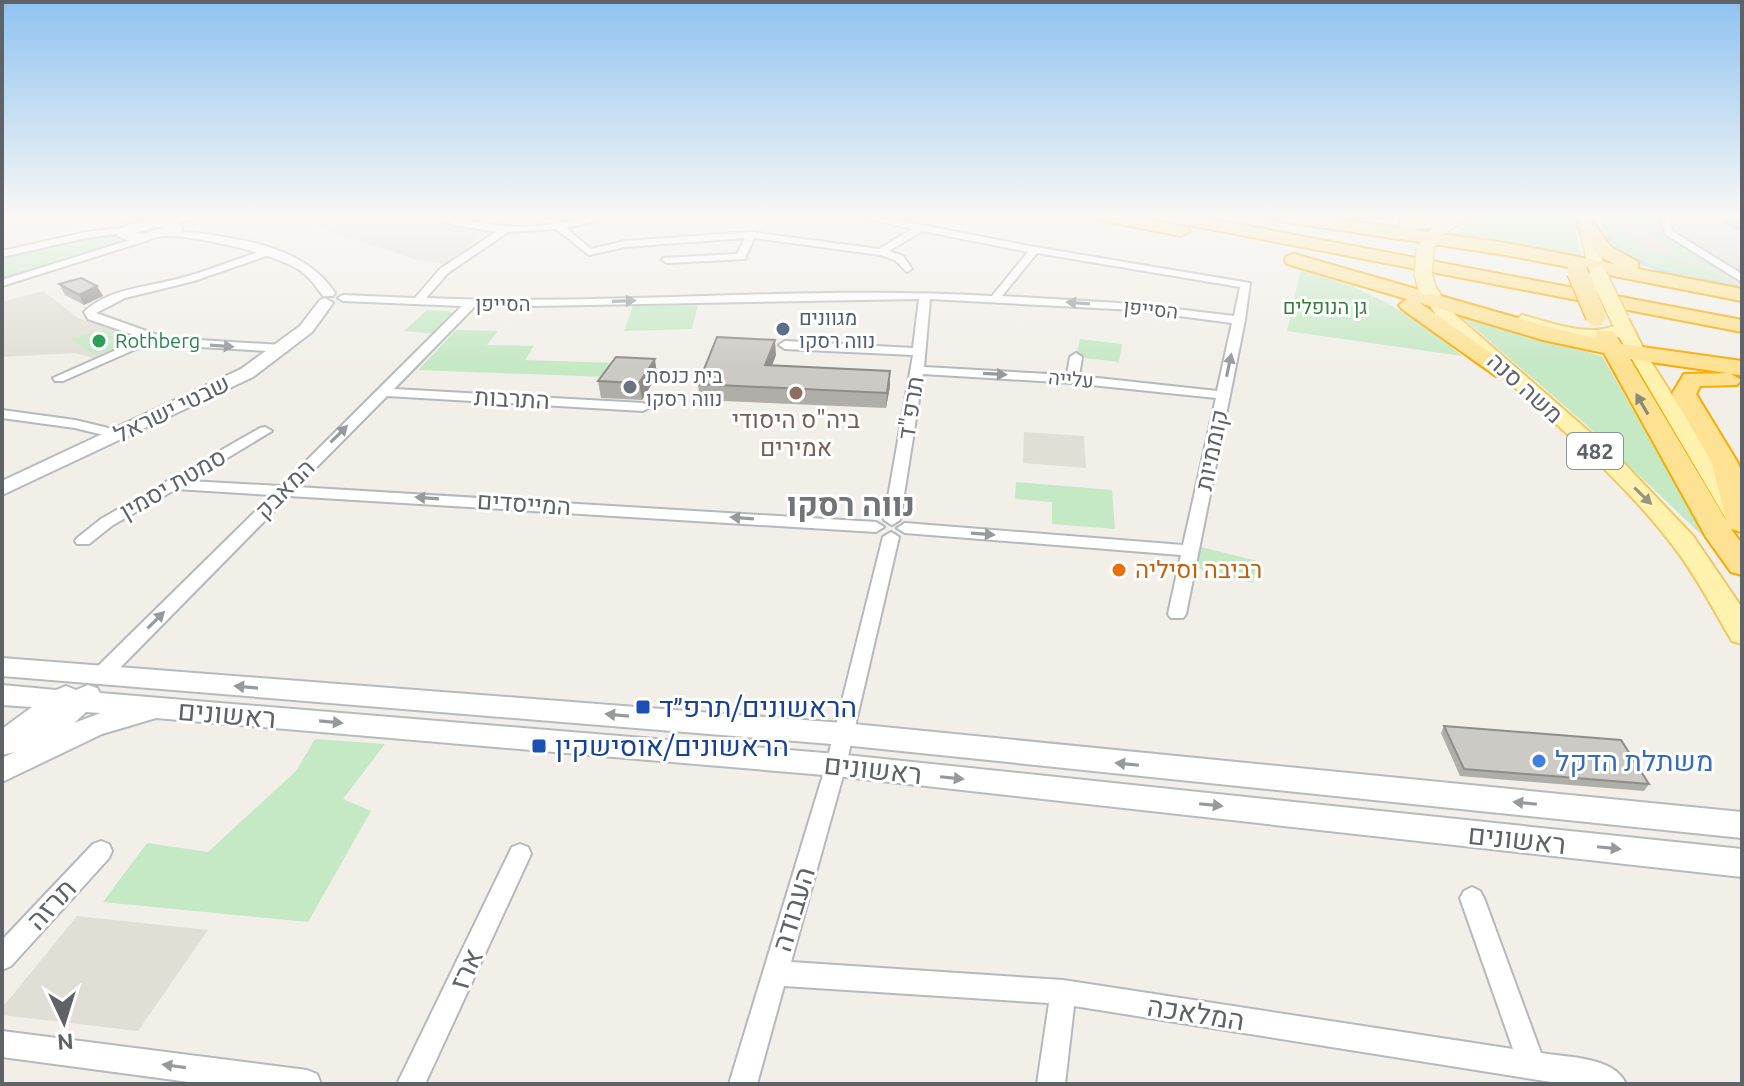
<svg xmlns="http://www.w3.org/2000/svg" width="1744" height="1086" font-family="Ubuntu,Heebo,sans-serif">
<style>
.education{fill:#e1ded6}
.green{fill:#c5e8c5}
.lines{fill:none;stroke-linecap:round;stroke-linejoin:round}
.stream{stroke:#aadaff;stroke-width:3}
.street-casing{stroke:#b5b8bc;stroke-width:4}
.secondary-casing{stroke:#b6babf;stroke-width:4}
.primary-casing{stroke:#f2c960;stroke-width:4}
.highway-casing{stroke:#f9ab00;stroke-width:4}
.street{fill:#fff;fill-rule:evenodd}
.secondary{fill:#fff;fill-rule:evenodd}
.primary{fill:#fff2af;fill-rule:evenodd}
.highway{fill:#fde293;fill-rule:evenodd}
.primary-bridge-casing{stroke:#f2c960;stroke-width:20;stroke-linecap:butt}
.highway-bridge-casing{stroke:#f9ab00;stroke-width:23;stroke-linecap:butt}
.primary-bridge{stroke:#fff2af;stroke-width:17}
.highway-bridge{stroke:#fde293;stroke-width:20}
.wall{fill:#afaea9}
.shaded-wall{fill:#8f8d8a}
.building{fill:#cccac5;stroke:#8f8d8a;stroke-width:2}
.oneway{fill:#979a9d}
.oneway2{fill:#8e8975}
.oneway3{fill:#979581}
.service-dot{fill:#5c6f8a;stroke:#fff;stroke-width:3}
.leisure-dot{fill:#2e9e5b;stroke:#fff;stroke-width:3}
.worship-dot{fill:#6b7280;stroke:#fff;stroke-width:3}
.education-dot{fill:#8d6e63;stroke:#fff;stroke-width:3}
.food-dot{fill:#e8710a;stroke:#fff;stroke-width:3}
.transit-dot{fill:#1a4fb4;stroke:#fff;stroke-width:3}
.shop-dot{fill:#3f7fe0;stroke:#fff;stroke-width:3}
.labels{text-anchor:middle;stroke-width:6;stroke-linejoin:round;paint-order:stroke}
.far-street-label{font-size:20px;fill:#5f6368;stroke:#fff}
.far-park-label{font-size:20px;fill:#348238;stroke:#fff}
.far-service-label{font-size:20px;fill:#4e5e75;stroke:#fff;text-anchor:start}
.far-leisure-label{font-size:20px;fill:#27864d;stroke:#fff;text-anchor:start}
.far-worship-label{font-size:20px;fill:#5b616d;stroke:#fff;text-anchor:start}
.shield{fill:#fff;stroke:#8f9295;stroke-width:2}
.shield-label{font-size:22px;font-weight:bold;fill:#5f6368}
.street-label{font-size:24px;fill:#5f6368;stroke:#fff}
.education-label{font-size:24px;fill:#785e54;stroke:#fff}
.food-label{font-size:24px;fill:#c56008;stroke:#fff;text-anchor:start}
.near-transit-label{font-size:28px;fill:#164399;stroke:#fff;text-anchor:start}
.near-street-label{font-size:28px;fill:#5f6368;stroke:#fff}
.near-shop-label{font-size:28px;fill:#366cbe;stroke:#fff;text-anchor:start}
.district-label{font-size:32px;font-weight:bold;fill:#70757a;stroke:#fff}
</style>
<rect width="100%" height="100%" fill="#f1efe8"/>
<path class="education" d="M310 215H415L484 234 447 264 418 260 296 220Z
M1605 215H1742V286L1659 266 1625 252Z
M43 291 78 318 143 339 97 359 75 353 2 357V302Z
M1024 432 1084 436 1086 468 1023 463Z
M77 916 208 930 138 1031 2 1015V1008Z"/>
<path class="green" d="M1485 215H1572L1581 257 1448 235Z
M1599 215H1613L1624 223V229L1646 252C1662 253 1731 276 1742 289L1631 263 1609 248Z
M1624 215 1658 220 1647 222 1723 273 1667 251 1674 250 1639 228Z
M113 234 118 239 131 241 2 279V258Z
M1301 269C1362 287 1414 312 1462 356L1287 331Z
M698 305 692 329 624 331 633 306Z
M427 310 450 311 454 316 436 334 404 331Z
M1462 317 1602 356 1708 541 1582 421Z
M105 329 128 344 93 355 71 339Z
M456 330 498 331 487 345 534 346 525 360 616 363 607 377 418 370Z
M1080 339 1122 344 1119 362 1076 357Z
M1016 482 1112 490 1115 529 1052 524V502L1015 499Z
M1201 547 1257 561 1253 583 1195 568Z
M315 739 385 744 343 799 371 811 308 922 103 902 147 843 208 852 296 771Z"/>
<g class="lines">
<path class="stream" d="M1610 238C1641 275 1697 279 1742 287"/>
<g class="street-casing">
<path id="street" d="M188 215H204L167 226 162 223Z
M425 215C458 215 489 228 524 227 557 226 589 215 623 215L566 228 591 249 625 241 751 232 879 249 912 229 852 215H871L1035 247 1250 283 1245 320 1186 614 1183 618H1171L1168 614 1181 555 905 533 897 528 905 523 1183 545 1216 398 1072 383 923 374 900 520 892 525 884 520 913 355 785 349 779 345 785 341 913 348 919 299 474 307 394 389 643 403 650 407 643 411 387 396 297 487 876 522 884 527 876 532 289 496 108 680H94L92 675 94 670 272 495 176 489 113 525 89 544H77L75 541 77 538 101 519 260 428 265 427 272 431 189 481 281 486 462 306 343 301 338 298 343 295 415 298 440 269 496 232 455 225ZM556 229 589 255 625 247 745 238 737 254 663 258 662 260 667 263 745 259 754 238 880 255 895 260 907 272 912 269 903 256 889 251 922 231 1028 252 992 296C803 285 614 306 426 298L448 273 508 232ZM1037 253 1240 287 1234 316 1134 304 1002 296ZM930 299 1134 310 1232 323 1217 391 1079 376 1082 357 1076 353 1070 357 1067 375 924 367Z
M1660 215H1670L1672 231 1742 274V282L1665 234Z
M128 227 131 228V232L86 238 2 257V251L86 232Z
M146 235 151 238 149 240 2 286V280Z
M269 249 274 252 272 254 194 281 125 298 96 313 166 338 282 345 288 349 286 352 165 345 154 341 63 381H55L53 378 143 338 88 319 84 312C110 287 152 287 185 277 213 269 241 257 269 249Z
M2 410 75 420 125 432 127 435 120 439 75 428 2 418Z
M891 532 899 537 846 765 791 962 1063 980 1513 1049 1460 898 1464 891 1472 887 1480 891 1484 898 1541 1053C1568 1058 1614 1056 1626 1084H1564L1074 1006 1065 1084H1037L1049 1003 784 986 757 1084H729L826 765 883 537Z
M101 841 109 844 112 851 109 858 11 966 2 970V940L93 844Z
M520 844 528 847 531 854 425 1084H397L512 847Z
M2 1031 307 1070 317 1074 321 1084H204L2 1057Z"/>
</g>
<g class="secondary-casing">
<path id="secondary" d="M154 219 177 221 182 228 181 231C235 238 303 244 335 293L333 296H323C315 285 309 276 298 269 271 253 196 235 165 236 148 237 134 247 117 235L128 225ZM154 227H165L145 234 135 233Z
M325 298 333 303 312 332 253 377 2 495V481L241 369 300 326 320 300Z
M2 658 843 723 1742 812V838L843 745 2 676Z
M2 685 56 690 66 686 76 690 88 685 97 688 100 693 836 754 1742 849V877L836 776 156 718 102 734 2 782V758L15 752 2 755V729L32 707 2 705ZM86 712 101 713 74 723Z"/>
</g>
<g class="primary-casing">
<path id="primary" d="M1454 215H1472L1441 236 1431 253H1419L1417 250 1430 230Z
M1577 215H1591L1606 275 1604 279 1598 280 1590 275Z
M1427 282 1433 283 1451 311 1617 456 1693 536 1742 608V644L1732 641C1713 609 1697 577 1674 547 1608 460 1517 393 1438 318L1418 287Z
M1620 314 1629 320 1646 354 1742 504V532L1733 529 1729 524 1619 337C1584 345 1549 334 1515 325L1513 321 1522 315C1549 322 1586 337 1614 326L1611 320Z"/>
</g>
<g class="highway-casing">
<path id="highway" d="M1091 215H1126L1187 227 1190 231 1181 236 1100 220Z
M1154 215H1190L1742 320V332L1163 220Z
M1264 215H1309L1399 228 1400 221 1406 220 1467 215 1439 227 1411 230 1506 243 1614 264 1597 255 1577 225 1586 220 1592 221 1611 247 1638 262V269L1742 289V301L1506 255 1273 220Z
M1294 254 1556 329 1595 338 1597 331H1613L1621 344 1742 361V375L1731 374 1741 380 1737 385 1700 386 1696 394 1738 463 1742 475V532L1731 529 1742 544V575L1731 572 1706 537 1604 353 1543 340 1420 303 1516 371 1512 376H1496L1402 309 1399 305 1407 299 1287 264 1285 260 1287 256ZM1630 359 1727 373 1684 374 1672 394 1712 463 1726 520Z"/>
</g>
<use href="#street" class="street"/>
<use href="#secondary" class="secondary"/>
<use href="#primary" class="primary"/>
<use href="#highway" class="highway"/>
<g class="primary-bridge-casing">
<path id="primary-bridge" d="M1425 250 1423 274 1427 287
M1598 275 1620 320"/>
</g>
<g class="highway-bridge-casing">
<path id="highway-bridge" d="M1577 271 1596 316"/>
</g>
<use href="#primary-bridge" class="primary-bridge"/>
<use href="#highway-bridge" class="highway-bridge"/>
</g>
<path class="wall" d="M1720 215H1742V233L1718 220Z
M59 284 97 286 103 296 84 305 65 295Z
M776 355 772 365 890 371V386L886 408 700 400 698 384Z
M657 375 642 400 601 398 598 381Z
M1444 726 1649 784 1644 791 1460 776 1441 733Z"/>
<path class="shaded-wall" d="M97 286 103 296 84 305 79 295Z
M775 340 776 355 766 381 765 365Z
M655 359 657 375 642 400 639 383Z
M890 371V386L886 408 887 393Z"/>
<path class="building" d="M81 278 97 286 79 295 59 284Z
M717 337 775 340 765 365 890 371 887 393 698 384Z
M616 357 655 359 639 383 598 381Z
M1444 726 1621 740 1649 784 1464 769Z"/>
<defs><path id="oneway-solid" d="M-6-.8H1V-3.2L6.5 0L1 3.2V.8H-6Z" transform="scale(2)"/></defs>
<g class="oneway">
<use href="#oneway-solid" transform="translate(624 301) rotate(-2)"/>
<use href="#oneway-solid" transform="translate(1078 303) rotate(-176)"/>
<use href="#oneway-solid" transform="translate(222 346) rotate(4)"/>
<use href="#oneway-solid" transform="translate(1229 365) rotate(-78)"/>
<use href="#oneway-solid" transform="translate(995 374) rotate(3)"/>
<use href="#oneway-solid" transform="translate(339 434) rotate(-45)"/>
<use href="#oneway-solid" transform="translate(427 498) rotate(-176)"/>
<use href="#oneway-solid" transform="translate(742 518) rotate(-176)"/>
<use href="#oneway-solid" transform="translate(983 534) rotate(4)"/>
<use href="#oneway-solid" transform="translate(156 620) rotate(-45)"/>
<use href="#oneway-solid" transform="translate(246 687) rotate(-175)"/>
<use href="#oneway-solid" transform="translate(617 715) rotate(-175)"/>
<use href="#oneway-solid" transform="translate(331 722) rotate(5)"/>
<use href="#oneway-solid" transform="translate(1127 764) rotate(-174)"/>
<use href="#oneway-solid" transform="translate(952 778) rotate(6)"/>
<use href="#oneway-solid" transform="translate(1525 803) rotate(-174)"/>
<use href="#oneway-solid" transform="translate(1211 805) rotate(6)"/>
<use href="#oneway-solid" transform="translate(1609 848) rotate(6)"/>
<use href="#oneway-solid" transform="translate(174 1066) rotate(-172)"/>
</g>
<use class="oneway2" href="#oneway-solid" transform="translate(1642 404) rotate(-120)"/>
<use class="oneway3" href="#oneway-solid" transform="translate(1643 496) rotate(44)"/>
<linearGradient id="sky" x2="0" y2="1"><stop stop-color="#8fc3f1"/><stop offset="0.59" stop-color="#f9f8f5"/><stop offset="1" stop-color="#f9f8f5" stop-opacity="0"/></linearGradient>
<rect width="1744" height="367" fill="url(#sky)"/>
<circle class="service-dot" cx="783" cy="329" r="8"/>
<circle class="leisure-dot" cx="99" cy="341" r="8"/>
<circle class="worship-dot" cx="630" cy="387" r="8"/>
<circle class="education-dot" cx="796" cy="393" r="8"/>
<circle class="food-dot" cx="1119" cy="570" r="8"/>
<g class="transit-dot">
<rect x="635" y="699" width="16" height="16" rx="4"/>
<rect x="531" y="738" width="16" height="16" rx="4"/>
</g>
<circle class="shop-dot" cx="1539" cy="761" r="8"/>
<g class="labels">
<g class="far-street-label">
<text x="503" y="311">הסייפן</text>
<text transform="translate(1151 309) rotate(6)" y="7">הסייפן</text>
<text transform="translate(1071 379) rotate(5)" y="7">עלייה</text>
</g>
<g class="far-park-label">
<text x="1325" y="314">גן הנופלים</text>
</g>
<g class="far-service-label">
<text x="799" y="325">מגוונים<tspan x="799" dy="23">נווה רסקו</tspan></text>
</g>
<g class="far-leisure-label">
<text x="115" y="348">Rothberg</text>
</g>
<g class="far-worship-label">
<text x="646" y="383">בית כנסת<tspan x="646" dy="23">נווה רסקו</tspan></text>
</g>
<rect class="shield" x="1567" y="433" width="56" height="36" rx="6"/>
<g class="shield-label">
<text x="1595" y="459">482</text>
</g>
<g class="street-label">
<text transform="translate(1525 388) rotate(42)" y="8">משה סנה</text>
<text transform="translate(512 399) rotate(3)" y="8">התרבות</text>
<text transform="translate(911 408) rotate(-81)" y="8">תרפ"ד</text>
<text transform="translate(172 409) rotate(-26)" y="8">שבטי ישראל</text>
<text transform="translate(1212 450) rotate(-78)" y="8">קוממיות</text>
<text transform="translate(173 484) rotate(-30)" y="8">סמטת יסמין</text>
<text transform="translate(285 489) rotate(-45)" y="8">המאבק</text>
<text transform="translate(524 504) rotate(4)" y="8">המייסדים</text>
</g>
<g class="education-label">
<text x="796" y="428">ביה"ס היסודי<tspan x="796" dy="28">אמירים</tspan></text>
</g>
<g class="food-label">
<text x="1135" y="578">רביבה וסיליה</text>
</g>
<g class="near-transit-label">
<text x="659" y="717">הראשונים/תרפ״ד</text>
<text x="555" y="756">הראשונים/אוסישקין</text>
</g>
<g class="near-street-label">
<text transform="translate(227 714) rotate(5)" y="10">ראשונים</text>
<text transform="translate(873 769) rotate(6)" y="10">ראשונים</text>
<text transform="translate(1517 839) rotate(6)" y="10">ראשונים</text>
<text transform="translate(51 904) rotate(-47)" y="10">תרזה</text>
<text transform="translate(793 909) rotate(-73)" y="10">העבודה</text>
<text transform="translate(466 969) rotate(-65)" y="10">ארז</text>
<text transform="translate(1196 1013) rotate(9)" y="10">המלאכה</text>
</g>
<g class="near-shop-label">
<text x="1555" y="771">משתלת הדקל</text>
</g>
<g class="district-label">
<text x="851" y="516">נווה רסקו</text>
</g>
</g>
<rect width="1744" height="1086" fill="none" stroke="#5f6368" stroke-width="8"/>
<g transform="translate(64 1022) rotate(176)" stroke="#ffffff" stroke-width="6" paint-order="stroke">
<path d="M0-6L14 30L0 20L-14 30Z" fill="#5f6368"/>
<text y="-12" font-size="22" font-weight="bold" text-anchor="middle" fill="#5f6368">N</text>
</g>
</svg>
